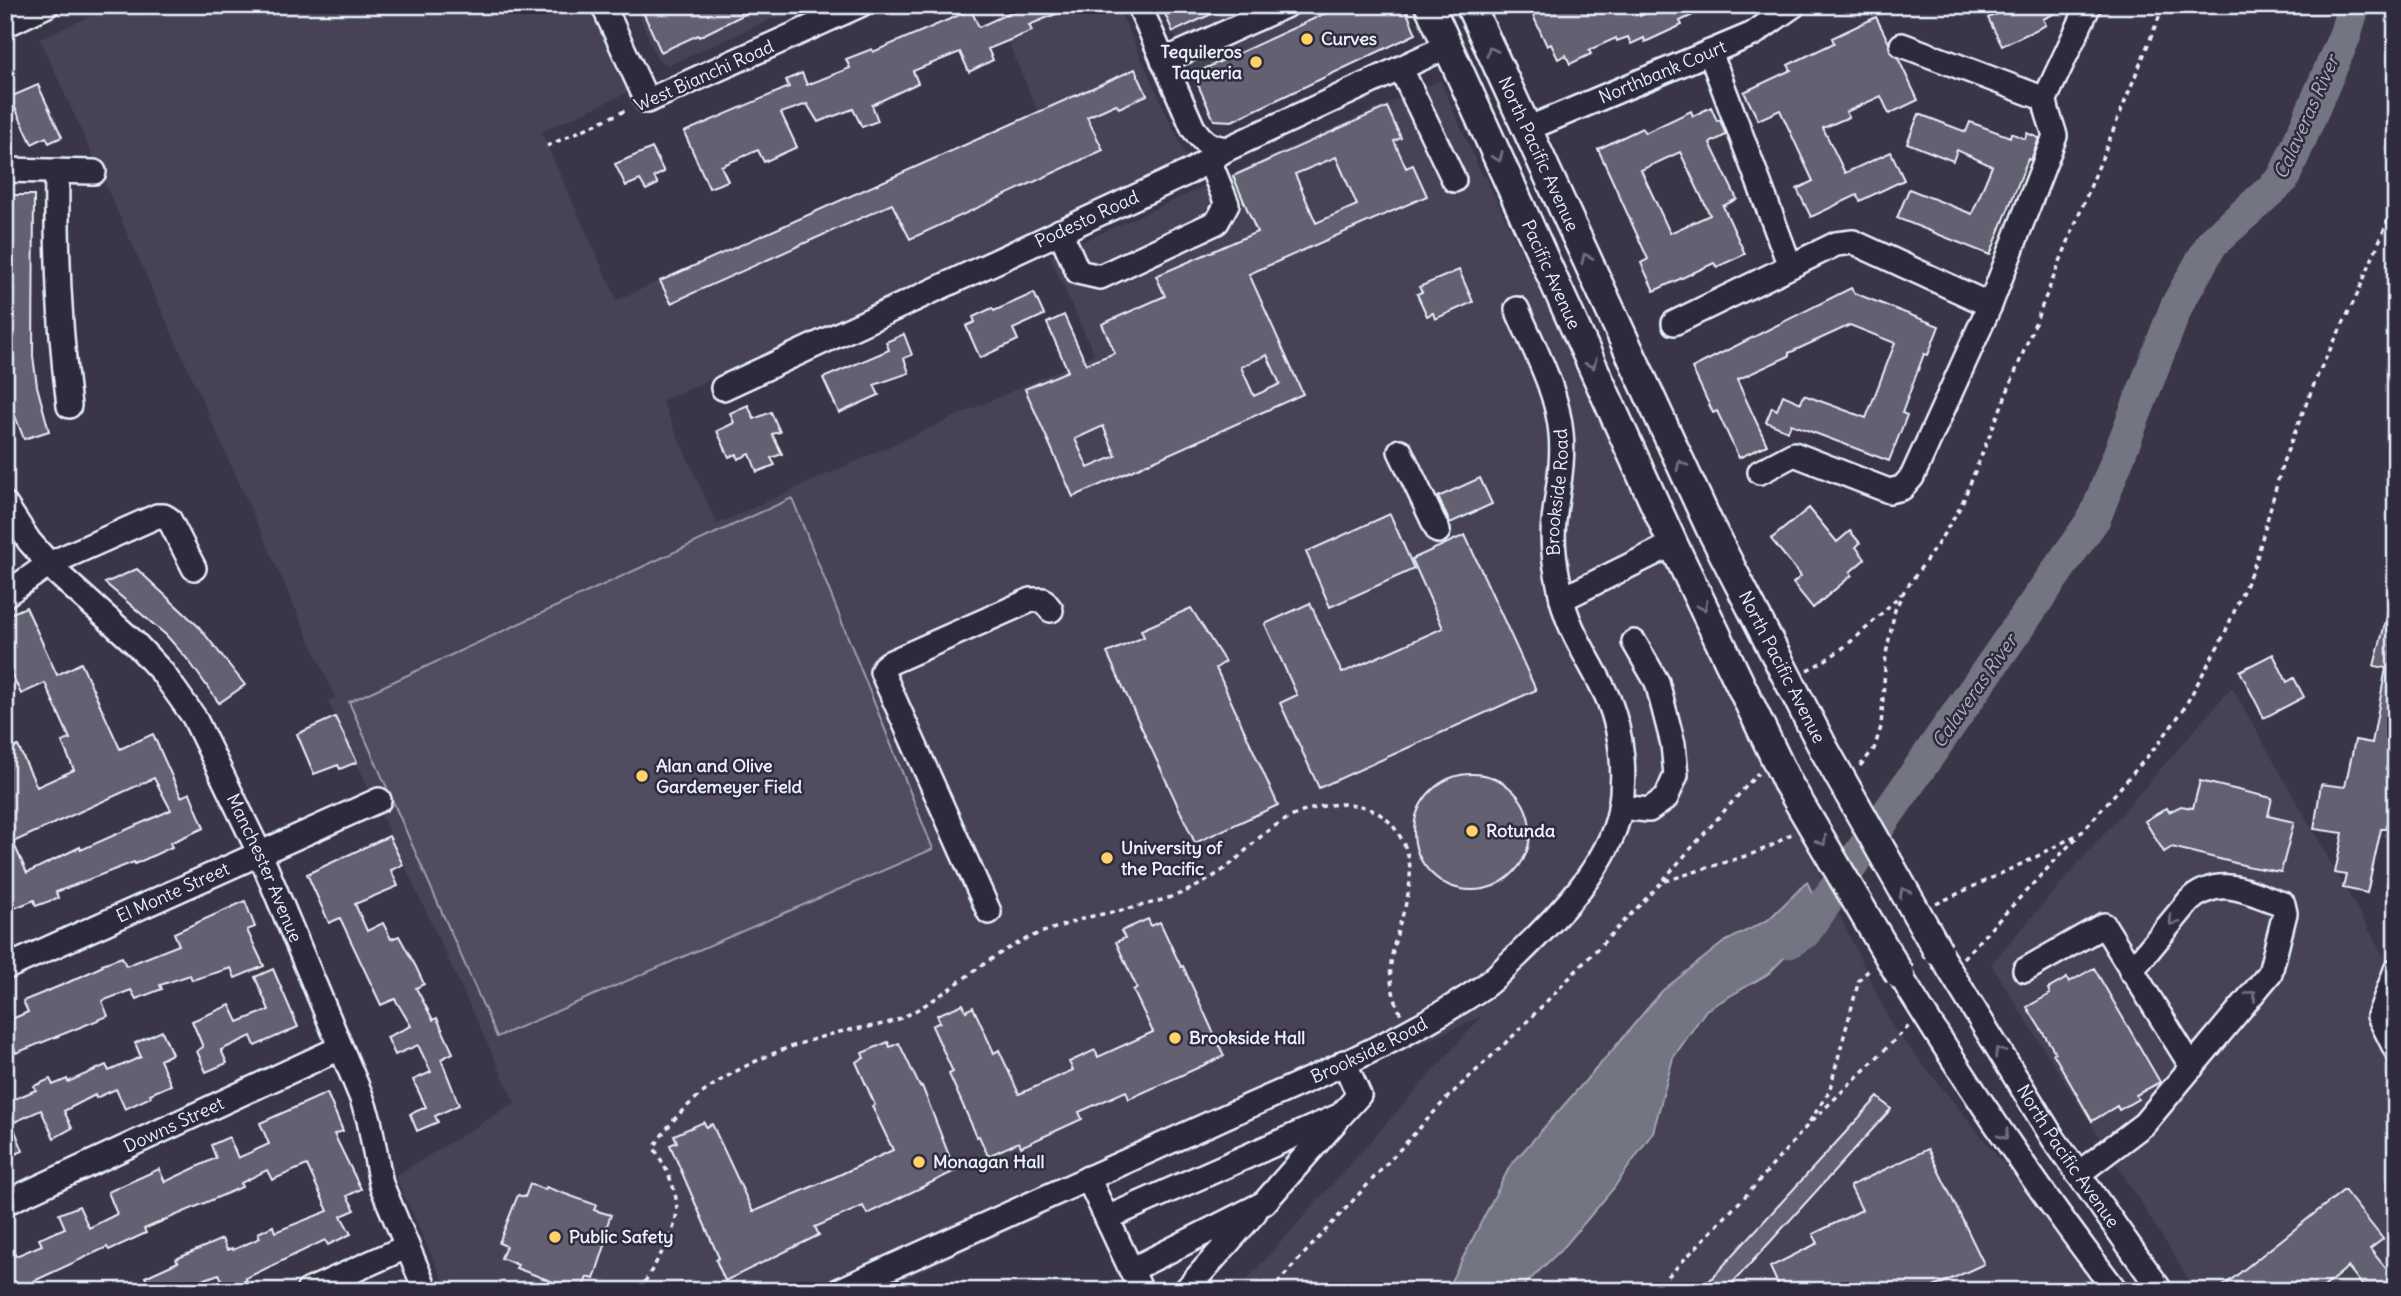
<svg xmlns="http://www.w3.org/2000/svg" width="2401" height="1296" font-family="Delius,sans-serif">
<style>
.built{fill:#464354}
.green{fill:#504e5f;stroke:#9ca0ac;stroke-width:2}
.water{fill:#737482;stroke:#a2a6b1;stroke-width:2}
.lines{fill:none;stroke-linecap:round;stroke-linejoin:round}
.river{stroke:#737482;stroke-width:33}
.building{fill:#636171;stroke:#e8f1f8;stroke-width:2;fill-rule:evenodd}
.minor-casing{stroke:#e8f1f8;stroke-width:28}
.major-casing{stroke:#e8f1f8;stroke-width:33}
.path{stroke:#e8f1f8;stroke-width:3.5;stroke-dasharray:5 5;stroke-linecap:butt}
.minor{stroke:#2f2a3d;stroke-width:23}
.major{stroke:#2f2a3d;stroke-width:28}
.major-bridge-casing{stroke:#e8f1f8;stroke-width:33;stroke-linecap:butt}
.major-bridge{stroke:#2f2a3d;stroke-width:28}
.oneway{stroke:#70707e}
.poi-dot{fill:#ffd166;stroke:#2f2a3d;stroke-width:2.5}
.labels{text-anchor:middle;stroke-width:5;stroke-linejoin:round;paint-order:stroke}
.poi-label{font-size:18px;font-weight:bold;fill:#e8f1f8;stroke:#2f2a3d;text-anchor:start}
.street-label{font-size:18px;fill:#e8f1f8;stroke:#2f2a3d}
.water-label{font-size:19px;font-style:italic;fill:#aeb2bd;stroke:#2f2a3d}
</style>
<rect width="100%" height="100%" fill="#3a3648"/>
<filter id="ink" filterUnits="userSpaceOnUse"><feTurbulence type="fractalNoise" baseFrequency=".0143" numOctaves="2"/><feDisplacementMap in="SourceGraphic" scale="14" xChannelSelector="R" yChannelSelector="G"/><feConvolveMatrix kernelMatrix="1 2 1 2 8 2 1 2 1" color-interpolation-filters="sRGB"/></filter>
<g filter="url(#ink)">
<path class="built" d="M115 5H595L633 90 541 132 617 300 1038 112 992 5H1117L1190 165 662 401 717 524 1094 354 1050 256 1440 80 1483 177 1485 176 1894 1029 2108 1291H1237L1482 1016 877 1291H448L395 1176 515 1103 328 701 335 697 40 39Z
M635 5H803L669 65 658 61Z
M1161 5H1404L1416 34 1232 121 1214 120Z
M2232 687 2396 978V1291H2196L1991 964Z"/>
<path class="green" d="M792 498 933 849 497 1037 349 702Z"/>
<path class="water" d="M1807 882 1824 918 1768 974 1706 1010 1673 1058 1653 1132 1613 1189 1564 1247 1518 1291H1446L1510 1166 1610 1053 1662 991 1724 942 1768 920Z"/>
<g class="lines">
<path class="river" d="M1789 942 1805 932 2095 517 2177 305 2212 243 2283 179 2345 35 2354 5"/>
</g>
<path class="building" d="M653 5H763L699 37 698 35 661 52 642 10Z
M1027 5 1075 6 1029 25 1032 31 988 49 993 60 969 72 960 52 913 71 918 83 872 105 878 121 862 127 853 109 818 122 807 104 781 113 797 147 764 162 758 150 721 166 728 181 709 188 684 132 789 87 786 80 802 73 807 85 850 68 846 59 872 49 873 52 971 10 979 27Z
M1161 5H1231L1173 32Z
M1344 5H1404L1416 34 1232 121 1214 120 1193 74Z
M1540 5H1635L1640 16 1664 5H1714L1680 21 1682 25 1645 42 1644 38 1631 44 1628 37 1617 41 1616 38 1589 50 1591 54 1570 64 1566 55 1558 59 1551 44 1547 46 1530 9Z
M2015 5H2072L2043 19 2046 25 2002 46 1988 18Z
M1876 17 1889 43 1891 53 1898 58 1918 100 1889 114 1881 96 1846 112 1849 117 1823 128 1845 173 1891 152 1904 180 1860 201 1857 195 1811 217 1797 189 1813 181 1780 110 1758 120 1744 92 1791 70 1788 65 1834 43 1832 38Z
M1135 69 1147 95 1119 108 1116 104 1087 117 1103 150 910 239 892 204 671 303 660 281Z
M38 85 62 137 49 143 46 137 32 144 10 97Z
M1387 107 1401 138 1394 141 1406 168 1413 165 1427 196 1249 274 1303 394 1073 497 1025 389 1068 371 1047 323 1064 315 1086 364 1115 353 1102 324 1165 296 1156 276 1257 232 1233 176ZM1336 157 1357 205 1316 223 1295 174ZM1267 355 1280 384 1254 396 1241 367ZM1103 426 1116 456 1088 468 1075 439Z
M1711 107 1717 121 1720 120 1726 135 1710 143 1737 199 1723 206 1745 254 1717 267 1714 263 1654 291 1641 263 1648 259 1598 149 1642 128 1645 133 1691 111 1693 116ZM1680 152 1710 215 1670 233 1641 170Z
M1919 114 1966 132 1970 122 2010 137 2011 133 2025 139 2027 133 2039 138 2031 160 2028 159 1990 255 1897 218 1909 189 1972 214 1992 166 1957 150 1953 161 1907 143Z
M652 148 664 172 654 177 658 184 646 190 640 180 626 186 615 164Z
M5 195H34L33 356 37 386 49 431 24 439 14 413 5 372Z
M1459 270 1473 302 1435 319 1433 313 1427 316 1417 294 1422 292 1419 287Z
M1851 288 1854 293 1939 326 1928 355 1924 354 1902 413 1907 415 1889 461 1791 424 1788 431 1766 422 1772 407 1777 410 1783 395 1801 403 1804 395 1866 418 1895 343 1850 325 1789 353V356L1737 380 1767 445 1739 458 1717 411 1713 413 1692 368Z
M1034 293 1044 315 1013 329 1018 340 980 358 966 326 975 322 973 317 992 308 994 311Z
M904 334 912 355 904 358 909 373 874 385 879 395 839 413 823 378 889 350 886 342Z
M748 405 754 419 771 412 780 432 772 434 782 454 771 458 775 465 757 472 750 454 738 459 737 454 729 457 717 431 734 423 730 413Z
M1480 478 1492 504 1450 523 1438 497Z
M1809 508 1837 542 1850 531 1860 543 1856 547 1865 559 1850 572 1852 575 1813 608 1793 583 1801 576 1771 539Z
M1390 514 1414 569 1330 607 1306 552Z
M1465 535 1536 690 1319 788 1280 703 1297 695 1265 624 1310 603 1342 673 1443 628 1412 559Z
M137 569 199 627 245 685 219 703 189 661 166 635 105 583Z
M2390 605 2396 606V740H2393L2386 770 2394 771 2386 829H2381L2367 893 2343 888 2346 875 2335 873 2343 833 2314 829 2321 784 2345 787 2355 740 2372 743 2386 668 2374 666Z
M26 607 57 675 81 663 120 749 153 734 181 797 190 793 204 828 170 843 172 847 135 864 134 862 56 892 58 898 36 906 34 900 5 912V751L18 746 37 787 74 770 62 742 70 739 45 683 21 694 5 660V616ZM154 778 171 810 81 850 80 847 27 873 13 842Z
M1191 608 1225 662 1216 668 1278 805 1195 843 1107 653 1144 637 1141 630Z
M2273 654 2287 682 2294 678 2304 697 2264 718 2240 671Z
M335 717 357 762 340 769 338 765 314 774 297 734Z
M1414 832a58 58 0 1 1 116 0a58 58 0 1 1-116 0Z
M2200 781 2272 798 2268 816 2294 822 2281 872 2251 867 2172 847 2164 852 2145 821 2167 808 2169 812 2181 806 2193 808Z
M389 836 403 865 391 870 398 886 355 904 367 931 383 923 391 939 399 936 416 967 424 984 416 988 433 1020 437 1018 453 1053 441 1059 459 1105 435 1116 438 1122 417 1131 410 1114 426 1107 413 1080 431 1072 418 1045 395 1055 387 1037 411 1026 395 999 381 1005 340 918 329 923 307 874Z
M245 901 255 927 247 930 264 966 235 978 231 968 192 980 190 975 160 985 162 989 136 999 131 990 102 1001 108 1016 16 1053 5 1029V1022L28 1012 23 1001 67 983 103 966 102 964 122 957 126 966 179 945 174 933Z
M1148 919 1151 926 1160 922 1181 967 1183 966 1224 1056 1129 1099 1126 1091 1079 1112 1082 1119 1021 1147 1019 1142 988 1156 979 1136 977 1137 949 1074 953 1072 932 1026 940 1022 937 1015 963 1004 966 1011 973 1007 994 1053 999 1050 1019 1094 1026 1091 1073 1070 1069 1062 1095 1050 1098 1057 1153 1032 1133 990 1137 988 1116 942 1125 938 1121 931Z
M2094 968 2160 1082 2136 1095 2138 1099 2119 1110 2117 1106 2092 1121 2053 1053 2055 1052 2027 1007 2050 994 2048 989 2067 978 2069 982Z
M273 969 298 1027 255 1046 251 1036 221 1050 227 1063 206 1072 197 1051 203 1047 192 1021 230 1005 238 1022 269 1010 255 977Z
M162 1031 172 1054 160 1060 171 1085 150 1094 151 1097 125 1109 116 1089 96 1098 95 1095 64 1111 72 1128 54 1138 41 1110 12 1123 23 1151 5 1158V1103L36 1090 34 1086 50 1079 53 1085 67 1079 68 1082 106 1065 109 1071 141 1057 135 1043Z
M888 1042 890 1047 899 1043 920 1087 922 1086 955 1171 867 1214 863 1206 815 1227 819 1235 725 1281 716 1260 719 1258 670 1145 677 1142 674 1135 704 1122 706 1127 712 1124 753 1212 837 1176 893 1150 872 1106 875 1105 856 1062 864 1058 862 1053Z
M327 1093 343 1131 334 1134 361 1189 347 1196 355 1210 341 1216 351 1234 328 1245 325 1240 246 1278 247 1280 227 1290 219 1274 171 1291H122L147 1280 145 1277 178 1262 176 1259 222 1239 227 1250 232 1248 233 1250 260 1238 258 1233 273 1226 275 1232 328 1211 307 1165 272 1180 267 1170 241 1183 242 1187 144 1229 146 1233 109 1250 107 1247 34 1281 36 1285 23 1291H8L5 1284V1232L16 1256 42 1245 39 1239 65 1228 59 1214 79 1206 89 1228 117 1214 108 1192 159 1169 165 1182 216 1158 211 1145 229 1137 238 1158 269 1144 260 1123Z
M1878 1097 1891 1109 1761 1252 1725 1291H1700Z
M1928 1149 1984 1264 1925 1291H1781L1770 1267 1818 1243 1813 1234 1862 1210 1850 1186Z
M530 1184 545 1190 546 1187 596 1205 594 1210 611 1215 606 1228 610 1230 594 1279 587 1277 583 1289 564 1283V1286L516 1268 518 1265 501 1258 506 1246 499 1243 518 1195 525 1197Z
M2344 1190 2383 1239 2370 1249 2394 1278 2378 1291H2367L2348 1267 2319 1291H2217Z"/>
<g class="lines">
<g class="minor-casing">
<g id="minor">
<path d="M603 5 647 101 860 5"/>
<path d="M1139 5 1193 128C1203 142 1209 147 1227 149"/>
<path d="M1249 5 1256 19 1287 5"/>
<path d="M5 25 47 5"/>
<path d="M1902 45 2045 99"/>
<path d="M1710 52 1790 266"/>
<path d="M1163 61 1256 19"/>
<path d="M1401 69 1454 180"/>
<path id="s1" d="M1527 129 1753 34 1794 5"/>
<path d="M5 170 94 172"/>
<path d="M57 171C56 250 59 327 69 406"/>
<path d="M1060 231 1078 272 1100 277 1217 222 1227 204 1209 160"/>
<path d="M1674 323 1836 244 1853 242 1990 305"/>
<path id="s2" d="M723 388 1189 172 1227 149 1448 46"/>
<path d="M1400 451 1438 531"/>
<path d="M1760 472 1794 454 1889 491 1902 488 1912 477 1990 305 2055 136C2052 123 2046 113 2045 99L2089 5"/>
<path id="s3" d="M5 504 29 541 58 574 135 643 162 672 194 717 260 854 361 1096 369 1120 381 1184 426 1291"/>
<path d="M5 595 49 564 157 516H164L169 519 194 568"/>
<path d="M1562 599 1673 544"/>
<path d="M1620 807 1649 810 1666 798 1676 775 1673 744 1657 682 1634 642"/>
<path d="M989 912 882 672 884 667 889 663 1031 600H1043L1051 610"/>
<path id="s4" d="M1938 951 2053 1138 2161 1291"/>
<path id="s5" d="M5 968 379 800"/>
<path d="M2025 970 2104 925 2192 1067"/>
<path d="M2396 970 2379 1016 2396 1050"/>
<path d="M1900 975C1967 1084 2038 1190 2116 1291"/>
<path d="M2078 1174 2144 1124 2270 973 2285 913 2283 904C2248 893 2221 873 2189 901L2131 971"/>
<path d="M1088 1178 1141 1291"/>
<path id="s6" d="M5 1203 340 1048"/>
<path d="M1107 1218 1341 1115 1359 1095 1344 1062"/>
<path d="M1131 1270 1264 1203 1337 1120"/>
<path d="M308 1291 406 1247"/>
<path id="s7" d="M838 1291C966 1233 1093 1176 1220 1119 1309 1079 1402 1042 1483 987 1495 979 1505 967 1516 957 1555 919 1610 865 1620 809 1626 774 1622 734 1609 701 1594 665 1568 633 1561 594 1556 570 1551 545 1554 521 1557 492 1564 463 1561 433 1557 389 1534 349 1517 309"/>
<path d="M1185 1291 1255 1212"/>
</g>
</g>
<g class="major-casing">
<g id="major">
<path id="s8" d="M1429 5 1673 544 1787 782"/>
<path id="s9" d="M1470 5 1710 527 1824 749"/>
</g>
</g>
<path class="path" d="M547 146 629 109
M1807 670C1845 652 1872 623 1901 594
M1860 766 1874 749 1881 727 1886 654 1895 610 1903 593 1937 545 1961 506 2164 5
M1663 880 1758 773
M1936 904 2034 858 2082 832 2159 743 2183 710 2224 635 2256 561 2283 462 2319 372 2357 295 2396 201
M1963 958 2078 836
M1812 1121 1909 1026
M640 1291C673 1229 696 1216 654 1148 689 1085 765 1052 832 1034 855 1027 881 1028 903 1017 953 993 990 951 1043 932 1059 927 1076 920 1093 916 1136 907 1180 900 1217 874 1235 863 1249 846 1265 833 1293 811 1340 794 1374 811 1388 818 1395 827 1402 840 1424 883 1395 921 1391 963 1389 982 1394 998 1401 1015
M1270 1291 1448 1097 1514 1035 1662 882 1752 854 1771 846 1793 833
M1654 1291 1752 1189 1806 1127 1829 1092 1859 980 1870 969"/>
<use href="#minor" class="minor"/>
<use href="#major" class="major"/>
<g class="major-bridge-casing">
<path id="major-bridge" d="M1824 749 1938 951
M1787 782 1900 975"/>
</g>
<use href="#major-bridge" class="major-bridge"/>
</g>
<defs><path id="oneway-chevron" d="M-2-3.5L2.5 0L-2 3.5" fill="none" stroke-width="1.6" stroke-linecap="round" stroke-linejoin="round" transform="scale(1.75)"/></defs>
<g class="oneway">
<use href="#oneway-chevron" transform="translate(1491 51) rotate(-115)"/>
<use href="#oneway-chevron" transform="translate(1498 157) rotate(66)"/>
<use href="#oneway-chevron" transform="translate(1586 258) rotate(-115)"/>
<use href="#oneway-chevron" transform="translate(1592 364) rotate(66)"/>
<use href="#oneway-chevron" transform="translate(1681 465) rotate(-115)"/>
<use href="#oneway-chevron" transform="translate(1703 606) rotate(64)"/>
<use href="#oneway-chevron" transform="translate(1822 841) rotate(60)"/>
<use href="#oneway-chevron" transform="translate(1904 892) rotate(-119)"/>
<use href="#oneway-chevron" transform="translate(2173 921) rotate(130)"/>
<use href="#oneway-chevron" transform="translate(2252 995) rotate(-50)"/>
<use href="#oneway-chevron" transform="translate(1999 1052) rotate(-122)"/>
<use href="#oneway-chevron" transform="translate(2004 1135) rotate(55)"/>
</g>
</g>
<g class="poi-dot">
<circle cx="1307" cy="39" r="7"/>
<circle cx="1256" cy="62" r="7"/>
<circle cx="642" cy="776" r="7"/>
<circle cx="1472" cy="831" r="7"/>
<circle cx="1107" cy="858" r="7"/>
<circle cx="1175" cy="1038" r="7"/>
<circle cx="919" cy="1162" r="7"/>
<circle cx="555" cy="1237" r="7"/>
</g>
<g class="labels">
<g class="poi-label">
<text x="1321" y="45">Curves</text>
<text x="1242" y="58" text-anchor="end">Tequileros<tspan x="1242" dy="21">Taqueria</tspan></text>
<text x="656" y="772">Alan and Olive<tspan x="656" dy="21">Gardemeyer Field</tspan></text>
<text x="1486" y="837">Rotunda</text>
<text x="1121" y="854">University of<tspan x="1121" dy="21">the Pacific</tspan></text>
<text x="1189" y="1044">Brookside Hall</text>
<text x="933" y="1168">Monagan Hall</text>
<text x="569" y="1243">Public Safety</text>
</g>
<g class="street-label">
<text dy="6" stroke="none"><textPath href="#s1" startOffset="147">Northbank Court</textPath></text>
<text transform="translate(704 76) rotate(-24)" y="6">West Bianchi Road</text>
<text dy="6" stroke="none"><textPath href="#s9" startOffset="164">North Pacific Avenue</textPath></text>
<text dy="6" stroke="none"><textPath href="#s2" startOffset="401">Podesto Road</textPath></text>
<text dy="6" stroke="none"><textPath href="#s8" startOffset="296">Pacific Avenue</textPath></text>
<text dy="6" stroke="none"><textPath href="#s7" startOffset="1272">Brookside Road</textPath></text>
<text dy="6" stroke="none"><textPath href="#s9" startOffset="732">North Pacific Avenue</textPath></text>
<text dy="6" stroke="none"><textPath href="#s3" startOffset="453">Manchester Avenue</textPath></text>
<text dy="6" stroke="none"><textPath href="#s5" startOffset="184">El Monte Street</textPath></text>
<text dy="6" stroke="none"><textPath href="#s7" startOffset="583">Brookside Road</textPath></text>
<text dy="6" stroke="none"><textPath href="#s6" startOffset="186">Downs Street</textPath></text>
<text dy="6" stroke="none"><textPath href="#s4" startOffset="243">North Pacific Avenue</textPath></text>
</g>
<g class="water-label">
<text transform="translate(2306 117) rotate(-66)" y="7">Calaveras River</text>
<text transform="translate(1974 691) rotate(-55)" y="7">Calaveras River</text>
</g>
</g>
<rect width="2401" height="1296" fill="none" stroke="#2f2a3d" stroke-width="28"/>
<rect x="14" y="14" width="2373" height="1268" fill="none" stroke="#e8f1f8" stroke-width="2.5" filter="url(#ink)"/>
</svg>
